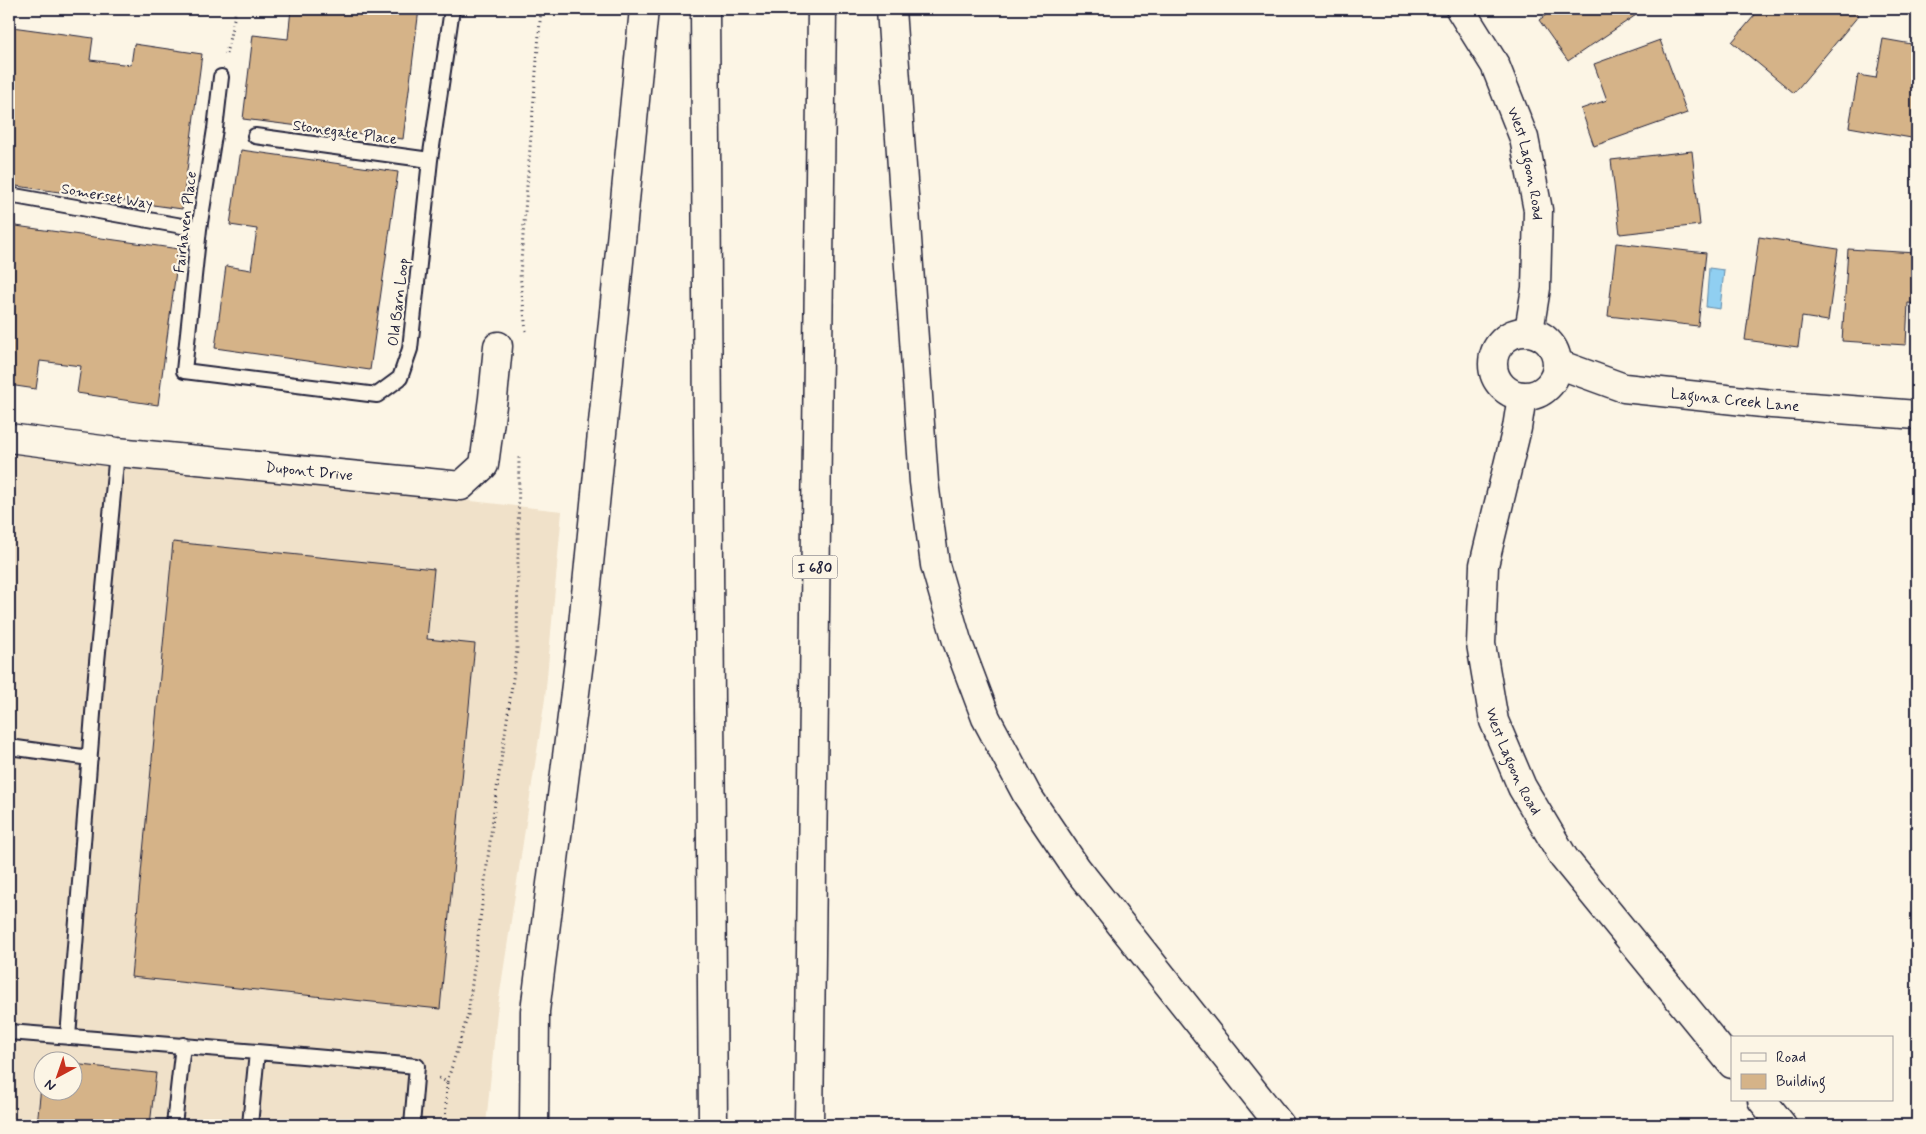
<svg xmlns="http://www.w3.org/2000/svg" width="1926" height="1134" font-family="Mynerve,sans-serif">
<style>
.built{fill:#f0e1c9;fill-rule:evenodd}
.water{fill:#90cff1;stroke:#648aa8}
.building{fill:#d5b388;stroke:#22223b}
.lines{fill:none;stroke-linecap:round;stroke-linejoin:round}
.lane-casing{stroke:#22223b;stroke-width:18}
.street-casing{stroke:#22223b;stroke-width:31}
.secondary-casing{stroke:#22223b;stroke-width:31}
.highway-casing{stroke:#22223b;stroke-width:31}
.path{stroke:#22223b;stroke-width:3;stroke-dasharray:1 4;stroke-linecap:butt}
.lane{stroke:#fcf5e5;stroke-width:14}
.street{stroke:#fcf5e5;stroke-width:28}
.secondary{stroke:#fcf5e5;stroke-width:28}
.highway{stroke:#fcf5e5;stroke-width:28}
.labels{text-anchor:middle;stroke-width:4.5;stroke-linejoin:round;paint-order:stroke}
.shield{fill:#fcf5e5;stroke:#63616e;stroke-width:1}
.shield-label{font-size:14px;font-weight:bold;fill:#22223b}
.street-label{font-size:15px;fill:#22223b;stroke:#fcf5e5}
</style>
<rect width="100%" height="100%" fill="#fcf5e5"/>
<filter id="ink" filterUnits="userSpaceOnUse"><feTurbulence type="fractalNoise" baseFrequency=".02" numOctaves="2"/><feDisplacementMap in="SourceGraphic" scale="10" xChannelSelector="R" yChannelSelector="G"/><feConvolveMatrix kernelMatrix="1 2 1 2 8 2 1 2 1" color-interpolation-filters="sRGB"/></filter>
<g filter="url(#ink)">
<path class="built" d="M9 450 562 511 545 699 497 1012 486 1125H9ZM42 1062H72V1092H42Z"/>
<path class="water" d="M1709 268 1724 270 1720 309 1706 307Z"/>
<path class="building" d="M291 9H419L403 139 243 119 253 35 288 39Z
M1554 9H1645L1568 61 1539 20Z
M1760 9H1806L1810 12 1814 9H1851L1859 15 1794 93 1732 42Z
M12 27 93 38 90 60 131 65 134 44 202 54 182 209 9 185V49Z
M1883 39 1917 45V139L1849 127 1858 75 1876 78Z
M1660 40 1687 113 1594 146 1581 109 1607 100 1594 64Z
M241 150 398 172 370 370 215 348 226 266 251 270 257 229 230 225Z
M1692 151 1700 225 1620 234 1611 160Z
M9 225 179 249 158 405 77 393 81 366 40 361 36 389 9 385Z
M1759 237 1838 249 1828 321 1802 317 1798 347 1745 340Z
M1616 243 1706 253 1698 326 1608 316Z
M1848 249 1917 253V304L1908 303 1906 345 1842 341Z
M173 542 434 569 427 639 475 644 440 1009 131 977Z
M72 1064 156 1073 150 1125H37L42 1077V1092H72Z"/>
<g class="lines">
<g class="lane-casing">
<path id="lane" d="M221 77 215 129 199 229 184 371 377 395 400 378 410 349 430 160 452 9
M255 136 430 160
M9 195 199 229
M9 747 90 758
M9 1032 257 1052
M68 1037 97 662 117 452
M174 1125 183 1045
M250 1125 257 1052 417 1066 412 1125"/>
</g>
<g class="street-casing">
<g id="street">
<path id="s1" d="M1558 364 1624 388 1772 404 1917 415"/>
<path id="s2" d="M9 438 117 452 461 486 484 465 493 398 498 346"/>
</g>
</g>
<g class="secondary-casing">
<g id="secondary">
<path id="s3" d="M1460 9 1495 65 1524 138 1538 210 1536 288 1529 331"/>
<circle cx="1525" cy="364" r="32"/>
<path id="s4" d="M1522 396 1517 428 1484 565 1481 644 1494 721 1522 787 1564 858 1732 1064"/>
<path d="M1762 1100 1782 1125"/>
</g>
</g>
<g class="highway-casing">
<path id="highway" d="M705 9 713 1125
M891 9 924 482 935 565 957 641 986 718 1027 795 1077 869 1280 1125
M534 1125 535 1011 581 645 644 9
M809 1125 822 9"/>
</g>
<path class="path" d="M226 54 236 10 230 9
M526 331 520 274 541 9
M439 1078 447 1082 445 1125
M447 1082 468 1015 495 802 517 651 519 457"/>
<use href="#lane" class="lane"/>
<use href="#street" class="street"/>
<use href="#secondary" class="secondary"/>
<use href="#highway" class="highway"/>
</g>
</g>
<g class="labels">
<rect class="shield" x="792.5" y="555.5" width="45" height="23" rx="4"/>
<g class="shield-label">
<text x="815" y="572">I 680</text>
</g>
<g class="street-label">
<text transform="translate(345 132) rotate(8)" y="5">Stonegate Place</text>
<text dy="5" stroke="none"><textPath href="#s3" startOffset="170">West Lagoon Road</textPath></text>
<text transform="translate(107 196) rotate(10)" y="5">Somerset Way</text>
<text transform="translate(185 222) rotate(-83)" y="5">Fairhaven Place</text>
<text transform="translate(398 302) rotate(-83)" y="5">Old Barn Loop</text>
<text dy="5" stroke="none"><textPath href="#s1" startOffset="182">Laguna Creek Lane</textPath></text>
<text dy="5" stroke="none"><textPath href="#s2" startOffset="302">Dupont Drive</textPath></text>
<text dy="5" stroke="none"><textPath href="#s4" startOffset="375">West Lagoon Road</textPath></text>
</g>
</g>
<rect width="1926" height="1134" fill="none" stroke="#fcf5e5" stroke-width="30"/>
<rect x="15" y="15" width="1896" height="1104" fill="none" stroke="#22223b" stroke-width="2" filter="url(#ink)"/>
<rect x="1731" y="1036" width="162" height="65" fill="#fcf5e5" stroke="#a5a1a1"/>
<rect x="1741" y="1053" width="25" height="8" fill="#fcf5e5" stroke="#a5a1a1"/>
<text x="1776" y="1062" font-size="15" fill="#22223b">Road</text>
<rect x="1741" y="1074" width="25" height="15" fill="#d5b388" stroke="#a5a1a1"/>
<text x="1776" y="1086" font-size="15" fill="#22223b">Building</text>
<g transform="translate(58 1076) rotate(220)"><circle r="24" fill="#fcf5e5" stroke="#a5a1a1"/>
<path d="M0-4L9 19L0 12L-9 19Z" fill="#c8321e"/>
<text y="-8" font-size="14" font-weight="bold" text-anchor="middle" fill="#22223b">N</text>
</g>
</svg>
